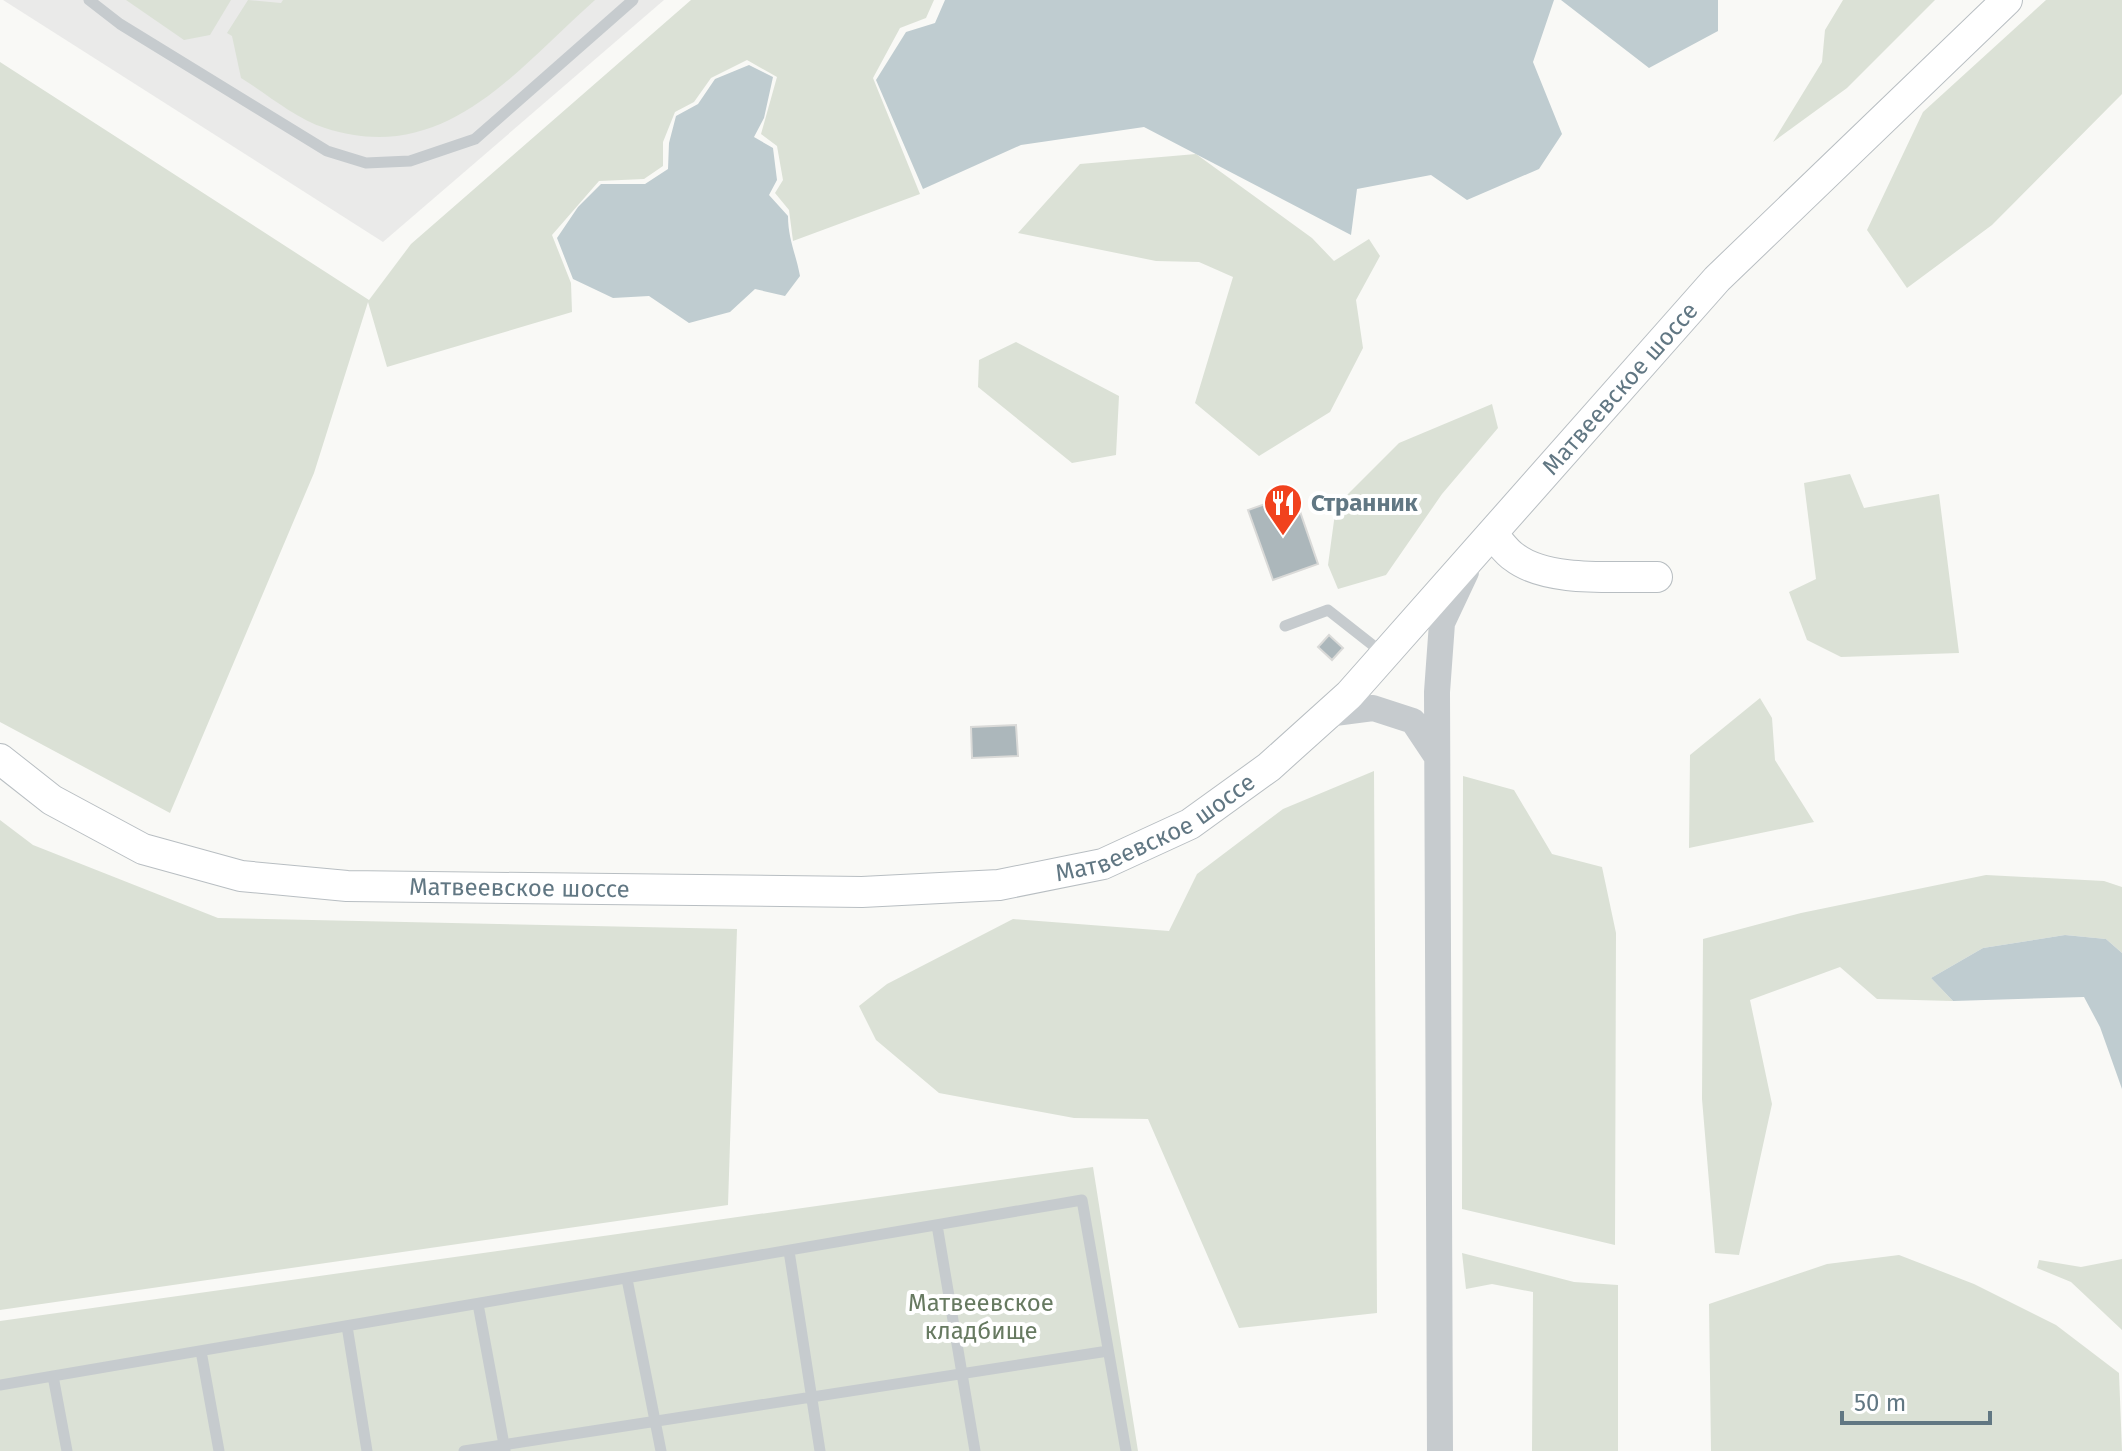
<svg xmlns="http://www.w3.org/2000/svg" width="2122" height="1451" font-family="'Fira Sans',sans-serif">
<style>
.built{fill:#eaeae9}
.green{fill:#dbe1d6}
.water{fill:#bfccd0}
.building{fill:#acb7bb;stroke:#dadad8;stroke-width:2}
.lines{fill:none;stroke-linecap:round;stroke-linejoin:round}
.secondary-casing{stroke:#b8bec2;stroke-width:32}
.service{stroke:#c6cbce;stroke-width:11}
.tertiary{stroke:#c6cbce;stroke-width:26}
.secondary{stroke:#fff;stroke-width:30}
.labels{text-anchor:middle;stroke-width:8;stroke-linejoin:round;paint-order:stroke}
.street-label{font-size:24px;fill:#617783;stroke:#fff}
.poi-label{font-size:24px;font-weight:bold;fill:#617783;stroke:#fff;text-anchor:start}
.park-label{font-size:24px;fill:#677a61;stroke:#fff}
</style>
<rect width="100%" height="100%" fill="#f9f9f6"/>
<path class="built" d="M3 0H664L383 242Z"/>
<path class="green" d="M126 0H231L210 35 184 40Z
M248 0 281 3 283 0H595C515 71 444 167 325 128 296 119 267 94 241 78L232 36 227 33Z
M691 0H934L926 18 900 28 873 78 920 194 793 241 789 210 775 193 783 180 777 146 761 134 777 77 747 60 711 78 694 102 675 112 663 142V166L644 179 599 181 552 235 571 283 572 312 387 367 368 302 314 473 170 813 0 722V62L369 300 411 244Z
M1843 0H1935L1847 88 1773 142 1822 62 1825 30Z
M2046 0H2122V94L1992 225 1907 288 1867 230 1923 112Z
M1196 154 1312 238 1334 261 1369 239 1380 256 1356 300 1363 348 1330 412 1259 456 1195 403 1233 277 1199 262 1156 261 1018 233 1080 164Z
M1016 342 1119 396 1116 455 1072 463 978 387 979 360Z
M1492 404 1498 428 1442 494 1386 575 1338 589 1328 565 1336 506 1399 443Z
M1850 474 1864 508 1939 494 1959 653 1841 657 1807 640 1789 592 1816 579 1804 483Z
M1760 698 1772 718 1775 760 1814 822 1689 848 1690 755Z
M1374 771 1377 1313 1239 1328 1148 1119 1074 1118 939 1093 876 1040 859 1006 887 984 1013 919 1169 931 1197 874 1283 809Z
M1463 776 1514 790 1552 854 1602 867 1616 933 1615 1245 1462 1209Z
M0 820 33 845 218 918 737 929 728 1205 0 1310Z
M1986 875 2104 881 2122 887V953L2106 939 2065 935 1983 948 1931 978 1953 1001 1877 999 1840 967 1750 1000 1772 1104 1739 1255 1715 1253 1702 1099 1703 939 1801 913Z
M1093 1167 1138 1451H0V1321Z
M1462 1253 1574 1282 1618 1285V1451H1532L1533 1292 1492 1284 1466 1289Z
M1899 1255 1974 1284 2056 1325 2119 1373 2122 1451H1711L1709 1304 1827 1264Z
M2122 1259V1330L2071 1282 2037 1268 2039 1260 2081 1267Z"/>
<path class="water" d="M945 0H1554L1533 62 1562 134 1539 169 1467 200 1431 175 1357 189 1351 235 1144 127 1021 145 923 189 876 80 906 32 935 23Z
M1561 0H1718V31L1649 68Z
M749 65 773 77 764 118 754 137 773 148 777 180 769 195 788 216C788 239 796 254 800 276L785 296 755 289 730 312 689 323 649 296 613 298 573 279 557 238 578 207 601 184H645L668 169 669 143 676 116 698 104 715 79Z
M2065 935 2106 939 2122 953V1089L2100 1027 2084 997 1953 1001 1931 978 1983 948Z"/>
<path class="building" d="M1294 494 1318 564 1273 580 1248 510Z
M1329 635 1343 648 1332 660 1318 647Z
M1016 725 1018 756 972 758 971 727Z"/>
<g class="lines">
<g class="secondary-casing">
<g id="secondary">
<path d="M1492 534C1499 541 1506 552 1514 557 1547 583 1616 576 1657 577"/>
<path id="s1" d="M0 759 52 800 143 849 241 876 347 886 862 892 999 885 1103 864 1190 824 1269 767 1349 695 1717 279 2007 0"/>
</g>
</g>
<path class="service" d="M89 0 120 24 327 151 366 163 410 161 475 139 633 0
M1285 626 1328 610 1384 654
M937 1225 975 1451
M789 1251 820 1451
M627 1279 661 1451
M478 1304 505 1450
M347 1326 367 1451
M201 1351 219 1451
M53 1376 67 1451
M0 1385 1082 1200 1126 1451
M464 1451 1108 1351"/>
<path class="tertiary" d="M1327 714 1373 708 1413 721 1437 757
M1440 1451 1437 692 1442 623 1466 572"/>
<use href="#secondary" class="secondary"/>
</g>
<defs>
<g id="restaurant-pin" transform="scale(2)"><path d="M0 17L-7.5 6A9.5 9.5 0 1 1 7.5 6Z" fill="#f1421e" stroke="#fff"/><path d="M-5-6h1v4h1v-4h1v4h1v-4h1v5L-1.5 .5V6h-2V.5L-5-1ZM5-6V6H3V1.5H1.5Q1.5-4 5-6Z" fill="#fff"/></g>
</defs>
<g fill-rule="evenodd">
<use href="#restaurant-pin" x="1283" y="503"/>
</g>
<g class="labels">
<g class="street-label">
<text dy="8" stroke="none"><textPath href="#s1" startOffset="1846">Матвеевское шоссе</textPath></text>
<text dy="8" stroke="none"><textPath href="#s1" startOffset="1198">Матвеевское шоссе</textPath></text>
<text dy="8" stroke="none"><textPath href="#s1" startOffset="550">Матвеевское шоссе</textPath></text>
</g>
<g class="poi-label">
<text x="1311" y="511">Странник</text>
</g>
<g class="park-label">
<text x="981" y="1311">Матвеевское<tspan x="981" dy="28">кладбище</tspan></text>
</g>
</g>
<path d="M1842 1411v12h148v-12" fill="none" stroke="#617783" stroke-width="4"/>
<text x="1854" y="1411" font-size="24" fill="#617783" stroke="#ffffff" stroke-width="6" paint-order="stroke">50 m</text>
</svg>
